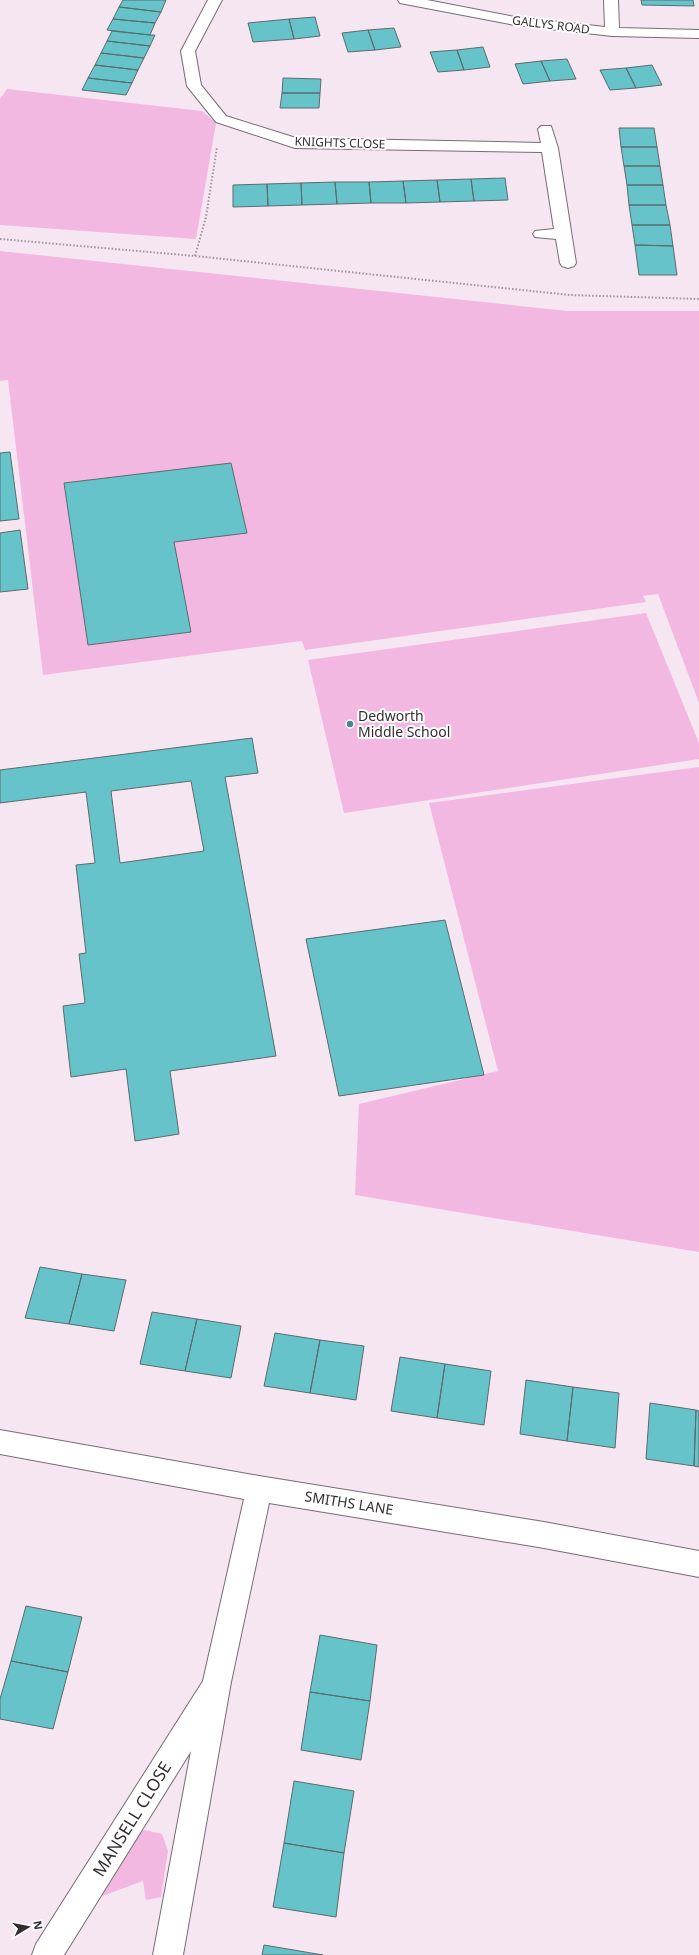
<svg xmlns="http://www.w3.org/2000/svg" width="699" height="1955" font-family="'Noto Sans',sans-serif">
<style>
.green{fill:#f3b8e2}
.building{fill:#66c3ca;stroke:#5a6c6d;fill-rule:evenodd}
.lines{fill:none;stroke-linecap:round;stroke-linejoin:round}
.minor-casing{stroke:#786b74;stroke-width:2}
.path{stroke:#9f939b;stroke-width:2;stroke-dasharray:1.5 2;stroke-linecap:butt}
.minor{fill:#fff;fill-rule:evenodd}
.poi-dot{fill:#40888d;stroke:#fff;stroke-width:1.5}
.labels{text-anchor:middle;stroke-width:4;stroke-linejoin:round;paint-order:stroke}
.far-street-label{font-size:12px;fill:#332d31;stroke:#fff}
.poi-label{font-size:14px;fill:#332d31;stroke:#fff;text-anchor:start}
.street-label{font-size:14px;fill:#332d31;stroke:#fff}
.near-street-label{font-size:17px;fill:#332d31;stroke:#fff}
</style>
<rect width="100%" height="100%" fill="#f6e6f1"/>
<path class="green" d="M7 89 202 111 216 123 196 239 0 225V99Z
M0 251 568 311H699V703L658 594 643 596 646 602 305 650 302 641 43 675 8 380 0 381Z
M646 613 699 743V759L344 813 308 660Z
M699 767V1252L355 1195 359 1104 498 1071 429 803Z
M145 1830 162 1834 168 1851 161 1897 146 1900 143 1881 94 1899 133 1832Z"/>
<path class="building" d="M123 0H166L161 12 119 7Z
M641 0H693L694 6 642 5Z
M119 7 161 12 155 23 113 19Z
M315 17 320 36 294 39 289 19Z
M113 19 155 23 150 35 107 30Z
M289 19 294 39 253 42 248 23Z
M394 28 401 47 375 50 368 30Z
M368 30 375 50 348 52 342 33Z
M112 31 150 35H155L150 46 107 41Z
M107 41 150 46 144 58 101 53Z
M483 47 490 67 464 70 457 50Z
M457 50 464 70 438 72 430 52Z
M101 53 144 58 138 70 95 65Z
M567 59 576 79 550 81 541 61Z
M541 61 550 81 523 84 515 64Z
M95 65 138 70 132 83 88 78Z
M652 65 662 85 636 88 626 68Z
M626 68 636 88 610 90 600 70Z
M88 78 132 83 126 95 82 90Z
M283 78 321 79 320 93H282Z
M282 93H320L319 108H280Z
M619 128H654L657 147H621Z
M621 147H657L660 166H624Z
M624 166H660L663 185H627Z
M505 178 508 200 474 201 471 179Z
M471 179 474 201 440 202 437 180Z
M437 180 440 202 406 203 403 181Z
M403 181 406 203H371L369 182Z
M335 182H369L371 203 337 204Z
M335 182 337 204 302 205 301 183Z
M301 183 302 205 268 206 267 184Z
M267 184 268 206 233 207V185Z
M627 185H663L666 205H629Z
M629 205H666L670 225H632Z
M632 225H670L673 246 635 245Z
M635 245 673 246 677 275H639Z
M10 452 19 519 0 521V453Z
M231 463 247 533 174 542 191 632 88 645 64 483Z
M20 530 28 589 0 592V533Z
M252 738 258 773 225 777 276 1056 170 1071 179 1134 135 1141 126 1069 71 1077 63 1006 85 1003 79 954 86 953 76 865 95 863 86 792 0 803V770ZM191 781 204 851 120 863 111 791Z
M445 920 484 1075 339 1096 306 939Z
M40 1267 82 1274 69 1324 25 1318Z
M82 1274 126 1280 114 1331 69 1324Z
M152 1312 197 1319 185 1371 140 1364Z
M197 1319 241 1326 231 1378 185 1371Z
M275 1333 320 1340 310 1393 264 1386Z
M320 1340 364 1346 356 1400 310 1393Z
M400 1357 445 1364 437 1418 391 1411Z
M445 1364 491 1371 484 1425 437 1418Z
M526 1380 573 1387 567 1441 520 1434Z
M573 1387 619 1393 615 1448 567 1441Z
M650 1403 696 1410 694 1466 646 1459Z
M696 1410 699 1411V1467L694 1466Z
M26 1606 82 1617 68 1672 11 1661Z
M320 1635 377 1645 370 1701 310 1692Z
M11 1661 68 1672 53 1729 0 1719V1699Z
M310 1692 370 1701 361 1760 301 1750Z
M294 1781 354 1791 344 1853 284 1843Z
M284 1843 344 1853 336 1917 273 1907Z
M264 1945 323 1955H262Z"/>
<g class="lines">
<g class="minor-casing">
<path id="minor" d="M208 0H222L195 51 201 85 226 116 296 138 541 143 538 129 541 126H551L558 148 576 263 574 266 568 268 562 266 560 263 556 239 535 237 533 234 535 231 554 229 542 152 295 148 216 122 187 86 181 51Z
M398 0H427L515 17 605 27 604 0H618L619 28 699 30V38L612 36 515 25 405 4 400 3Z
M0 1430 259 1476 544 1522 699 1551V1577L544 1548 269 1503 231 1682 183 1955H153L191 1751 64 1955H32L36 1944 203 1681 244 1499 0 1454Z"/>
</g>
<path class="path" d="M0 239 195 256 570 295 699 299
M195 256 206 217 217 147"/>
<use href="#minor" class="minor"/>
</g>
<circle class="poi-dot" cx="350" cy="724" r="4"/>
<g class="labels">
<g class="far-street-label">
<text transform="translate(551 25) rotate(7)" y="4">GALLYS ROAD</text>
<text transform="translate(340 143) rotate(2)" y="4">KNIGHTS CLOSE</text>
</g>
<g class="poi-label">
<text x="358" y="721">Dedworth<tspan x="358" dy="16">Middle School</tspan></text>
</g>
<g class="street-label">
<text transform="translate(349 1503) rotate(9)" y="5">SMITHS LANE</text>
</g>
<g class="near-street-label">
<text transform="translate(132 1819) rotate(-58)" y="6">MANSELL CLOSE</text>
</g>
</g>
<g transform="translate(28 1927) rotate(80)" stroke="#ffffff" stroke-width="3" paint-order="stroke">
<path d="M0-3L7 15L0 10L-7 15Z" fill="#332d31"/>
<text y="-6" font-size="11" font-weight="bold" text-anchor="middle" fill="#332d31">N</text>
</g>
</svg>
